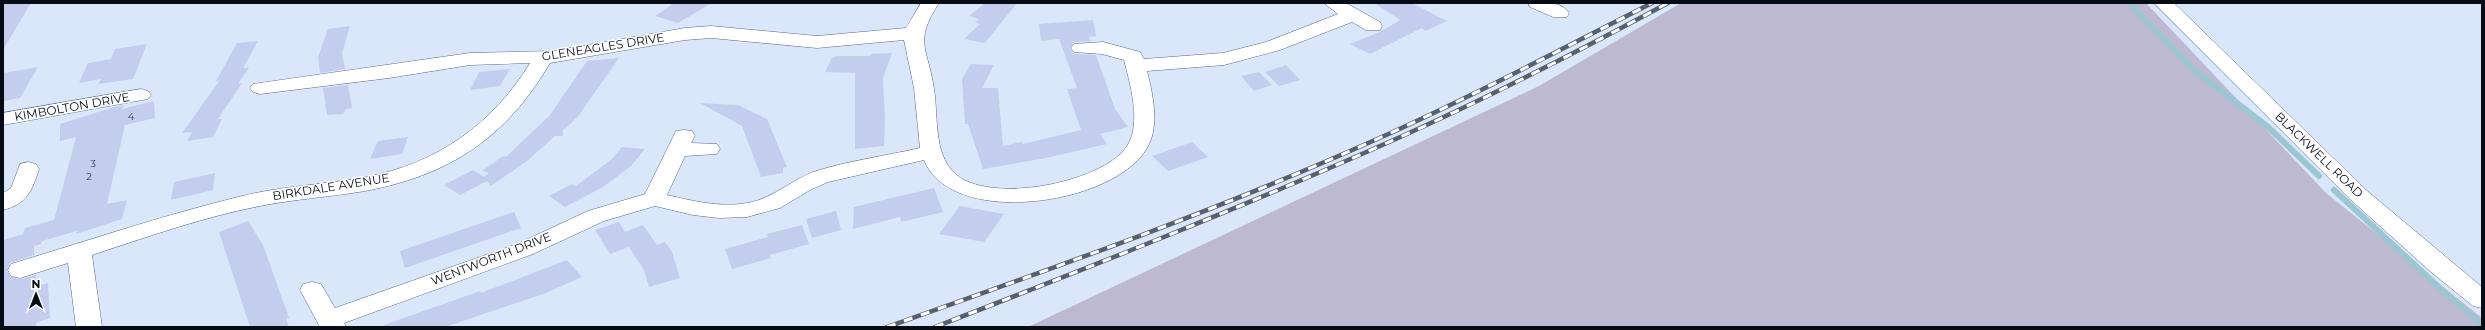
<svg xmlns="http://www.w3.org/2000/svg" width="2485" height="330" font-family="Montserrat,sans-serif">
<style>
.green{fill:#bdb9d1}
.lines{fill:none;stroke-linecap:round;stroke-linejoin:round}
.stream{stroke:#9ec5d2;stroke-width:6}
.building{fill:#c5cdef}
.minor-casing{stroke:#566984;stroke-width:1}
.minor{fill:#fff;fill-rule:evenodd}
.rail-casing{stroke:#57606d;stroke-width:4.5}
.rail{stroke:#fff;stroke-width:3;stroke-dasharray:9;stroke-linecap:butt}
.labels{text-anchor:middle;stroke-width:3;stroke-linejoin:round;paint-order:stroke}
.number-label{font-size:10px;fill:#363c4c}
.street-label{font-size:12px;fill:#060c16;stroke:#fff}
</style>
<rect width="100%" height="100%" fill="#dae7fa"/>
<path class="green" d="M1681 3H2146L2326 193 2482 318V327H1028L1539 86Z"/>
<g class="lines">
<path class="stream" d="M2129 3 2194 70 2268 127 2319 176
M2334 190 2445 293 2482 324"/>
</g>
<path class="building" d="M3 3H31L3 50Z
M674 3H712L678 23 655 16Z
M985 3H1017L985 43 964 39 980 24 975 22 979 19 969 16Z
M1374 3H1412L1447 21 1425 31 1422 28 1370 54 1350 44 1380 32 1400 20Z
M1093 20 1096 36 1089 37 1091 41 1074 42 1070 48 1074 54 1096 55 1115 109 1128 127 1100 134 1107 144 1046 158 983 169 968 124H965L962 79 971 64 994 65 982 88H998L1003 146 1022 142 1023 144 1081 130 1067 89 1077 88 1059 39 1041 41 1039 24Z
M350 26 342 53 345 69 320 73 318 57 328 29Z
M258 41 243 68H249L238 84 242 83 218 119H222L213 137 187 141 192 132 182 133 220 80 216 81 237 43Z
M147 44 133 79 98 84 101 79 79 83 88 63 111 59 115 49Z
M892 53 883 78 885 121 884 146 855 149V73L825 72 832 58 837 56H870L871 54Z
M619 58 579 115 566 128 563 129V136H555L527 161 491 186 487 181 460 195 444 185 473 170 484 177 489 173 482 171 503 156 506 157 550 115 587 61Z
M1286 65 1300 80 1279 86 1265 72Z
M38 67 20 98 3 101V73Z
M510 69 500 86 470 90 479 72Z
M1259 72 1272 85 1254 91 1241 76Z
M348 85 352 108 346 109 343 114 327 115 323 88Z
M154 101 155 118 125 125 107 204 127 200 122 219 76 234 77 231 42 241 41 244 34 246V255L10 263 7 271 11 277 20 279 36 275 37 286 48 283 50 318 36 323V327H3V240L23 234 25 228 54 220 76 137 60 141V124L114 107 124 105 122 109Z
M700 103 738 105 767 119 787 167 783 168V173L761 177 742 126Z
M408 137 402 154 370 159 378 141Z
M1192 142 1208 157 1168 171 1152 156Z
M622 147 645 149 631 166 603 187 565 207 549 196 572 184 576 186 612 159Z
M215 173 213 190 171 200 174 182Z
M934 188 943 212 901 222 900 217 853 229 854 207Z
M960 206 1004 214 984 242 939 234Z
M836 211 841 230 812 238 806 219Z
M514 212 521 228 405 268 400 251Z
M248 221 263 245 289 318 286 319 289 327H250L219 232Z
M619 222 625 232 643 225 657 245 665 242 672 252 680 278 649 287 644 270 629 247 610 254 595 230Z
M802 225 809 244 770 255 771 258 732 269 725 249 768 237 767 234Z
M567 260 582 277 546 293 445 327H384V325L480 291 481 293Z"/>
<g class="lines">
<g class="minor-casing">
<path id="minor" d="M921 3H939C913 43 928 47 934 89 938 113 934 148 950 168 978 208 1103 184 1127 146 1142 123 1130 84 1124 60L1102 54 1074 52 1071 48 1074 44 1103 42 1140 52 1144 59 1223 53 1266 42 1338 14 1324 3H1346L1380 22 1382 26 1380 30H1366L1352 22 1280 50 1224 65 1147 71C1153 95 1160 126 1147 148 1115 205 951 229 924 160L828 182 810 190 780 208 747 217 719 218 693 215 655 206 604 221 533 254 344 323 346 327H320L300 290 303 284 312 282 321 284 335 308 517 244 588 211 645 194 676 131 684 130 692 131 695 136 691 143 717 144 720 149 717 154 685 156 667 195C697 202 734 211 764 198 781 191 795 179 813 172 847 161 885 156 920 148L914 88 904 40 817 48 711 38 685 40 550 63C506 138 450 175 365 191 330 197 295 199 260 206 203 217 147 237 92 255L102 327H76L68 263 20 278 11 276 8 270 11 264C87 241 161 216 238 197 280 186 324 185 366 177 436 164 493 124 530 63L470 65 389 78 260 94 253 92 250 88 253 84 470 53 553 51 685 28 711 26 817 36 906 28Z
M1528 3C1541 3 1561 0 1569 13L1567 17H1553L1530 7Z
M2154 3H2174L2366 190 2482 287V308L2473 306 2431 272 2350 199Z
M141 89 148 91 151 95 148 99 3 125V113Z
M28 162 36 164 39 169C32 191 27 204 3 210V193L11 188 20 164Z"/>
</g>
<use href="#minor" class="minor"/>
<g class="rail-casing">
<path id="rail" d="M887 327C1051 269 1216 211 1375 140 1469 98 1560 50 1652 3
M935 327C1090 267 1246 206 1398 138 1490 97 1579 51 1668 3"/>
</g>
<use href="#rail" class="rail"/>
</g>
<g class="labels">
<g class="number-label">
<text x="131" y="120">4</text>
<text x="93" y="167">3</text>
<text x="89" y="180">2</text>
</g>
<g class="street-label">
<text transform="translate(603 47) rotate(-9)" y="4">GLENEAGLES DRIVE</text>
<text transform="translate(72 107) rotate(-10)" y="4">KIMBOLTON DRIVE</text>
<text transform="translate(2319 155) rotate(44)" y="4">BLACKWELL ROAD</text>
<text transform="translate(331 187) rotate(-9)" y="4">BIRKDALE AVENUE</text>
<text transform="translate(491 259) rotate(-21)" y="4">WENTWORTH DRIVE</text>
</g>
</g>
<rect width="2485" height="330" fill="none" stroke="#060c16" stroke-width="8"/>
<g transform="translate(36 294)" stroke="#ffffff" stroke-width="3" paint-order="stroke">
<path d="M0-3L7 15L0 10L-7 15Z" fill="#060c16"/>
<text y="-6" font-size="11" font-weight="bold" text-anchor="middle" fill="#060c16">N</text>
</g>
</svg>
